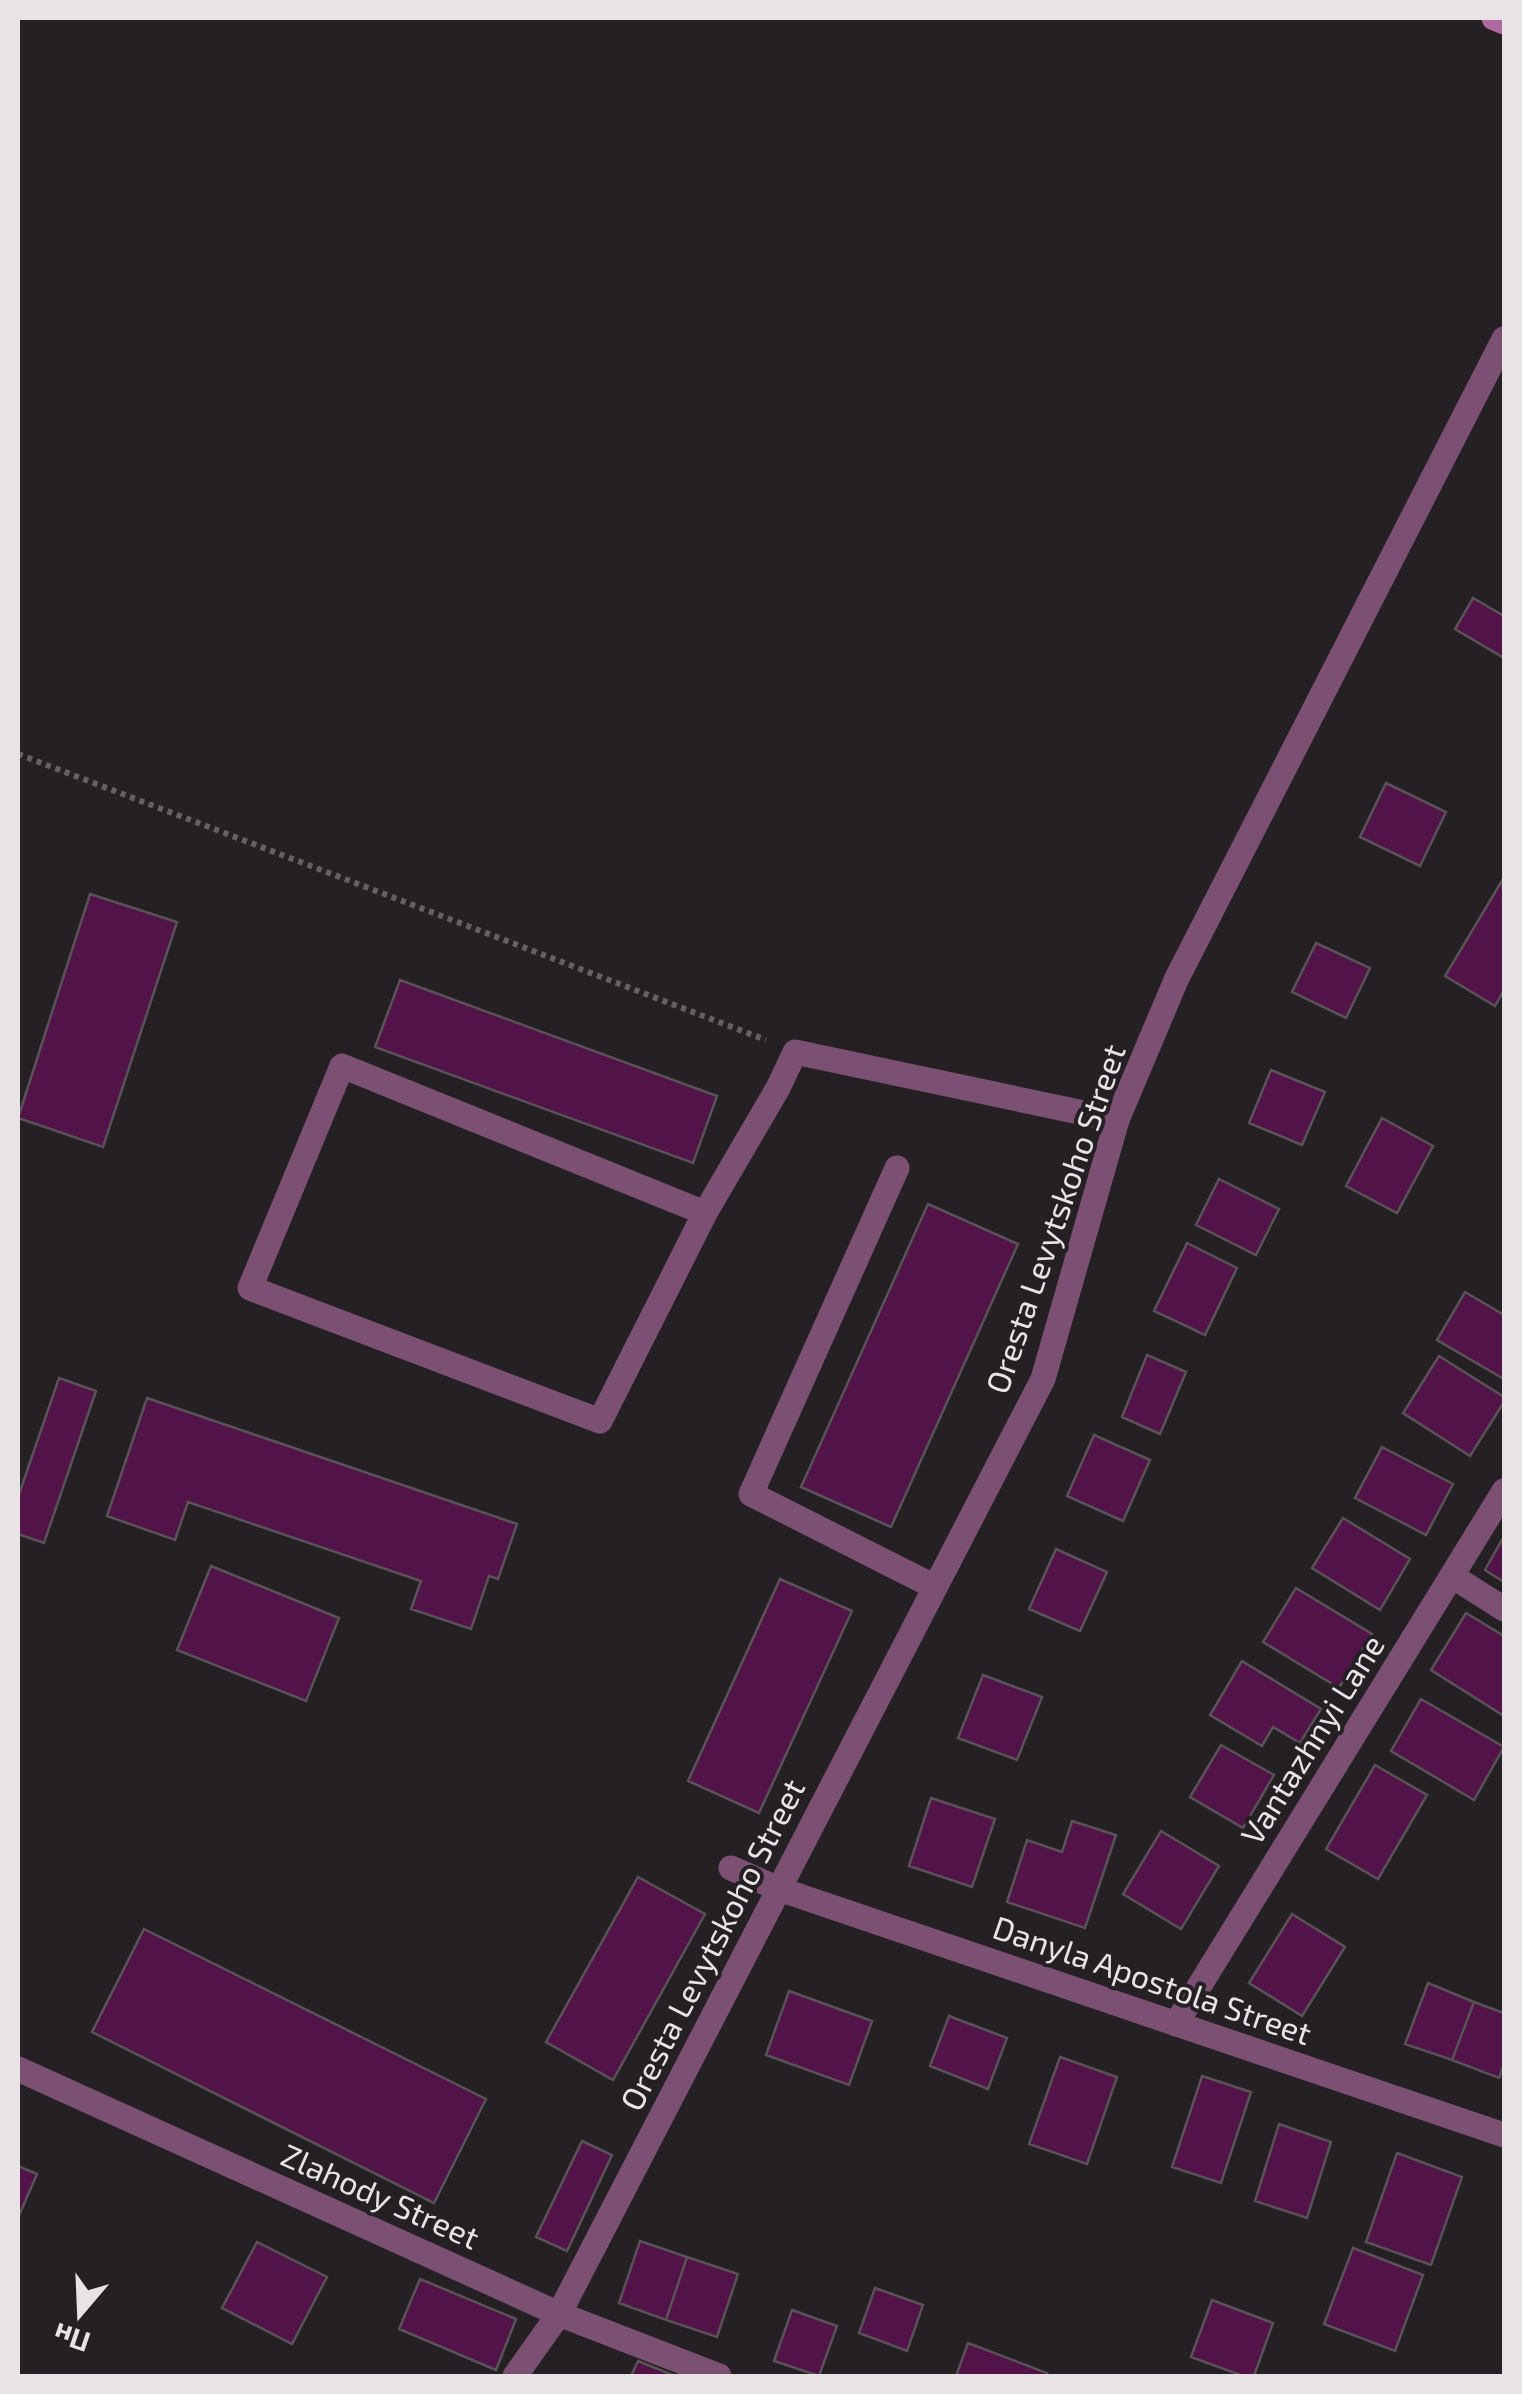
<svg xmlns="http://www.w3.org/2000/svg" width="1522" height="2394" font-family="'Exo 2',sans-serif">
<style>
.building{fill:#521448;stroke:#595257;stroke-width:2.5}
.lines{fill:none;stroke-linecap:round;stroke-linejoin:round}
.path{stroke:#656064;stroke-width:6;stroke-dasharray:5 5;stroke-linecap:butt}
.service{stroke:#7c5072;stroke-width:25}
.minor{stroke:#7c5072;stroke-width:25}
.secondary{stroke:#b068a0;stroke-width:25}
.labels{text-anchor:middle;stroke-width:8;stroke-linejoin:round;paint-order:stroke}
.street-label{font-size:32px;fill:#e8e4e6;stroke:#252024}
</style>
<rect width="100%" height="100%" fill="#252024"/>
<path class="building" d="M1473 598 1504 616V658L1455 629Z
M1386 783 1446 812 1420 866 1360 837Z
M1503 879 1504 990 1495 1006 1445 976Z
M90 894 177 922 103 1147 18 1118Z
M1316 943 1370 968 1346 1018 1292 992Z
M400 980 717 1096 693 1163 375 1047Z
M1271 1070 1325 1092 1302 1145 1249 1123Z
M1382 1118 1433 1146 1397 1213 1346 1186Z
M1219 1179 1279 1209 1256 1255 1196 1225Z
M928 1204 1018 1244 891 1527 801 1487Z
M1187 1243 1237 1268 1205 1335 1154 1311Z
M1465 1292 1504 1315V1379L1437 1340Z
M1147 1355 1186 1372 1160 1434 1122 1417Z
M1439 1356 1504 1397V1402L1470 1456 1403 1413Z
M59 1378 96 1391 44 1543 18 1534V1497Z
M147 1398 517 1524 498 1579 489 1576 471 1629 411 1609 421 1581 188 1502 175 1540 107 1516Z
M1094 1435 1150 1460 1123 1521 1067 1496Z
M1382 1447 1453 1484 1426 1535 1355 1498Z
M1343 1518 1410 1559 1380 1610 1312 1568Z
M1504 1536V1582L1485 1570Z
M1056 1549 1107 1572 1080 1631 1029 1609Z
M211 1566 339 1618 306 1701 177 1650Z
M780 1579 852 1611 759 1813 688 1781Z
M1296 1588 1372 1634 1339 1688 1263 1642Z
M1466 1613 1504 1636V1716L1431 1670Z
M1242 1661 1321 1709 1300 1743 1273 1727 1262 1746 1210 1715Z
M983 1675 1042 1697 1017 1760 958 1738Z
M1421 1699 1504 1747 1474 1800 1391 1751Z
M1221 1745 1274 1775 1243 1828 1190 1797Z
M1375 1765 1427 1795 1378 1879 1326 1849Z
M931 1798 995 1819 972 1887 909 1866Z
M1072 1821 1116 1835 1085 1928 1007 1902 1027 1840 1062 1852Z
M1161 1831 1219 1866 1181 1929 1123 1894Z
M638 1877 705 1914 613 2080 546 2042Z
M1292 1914 1345 1947 1302 2016 1249 1983Z
M144 1929 486 2099 434 2203 92 2032Z
M1428 1983 1474 2002 1452 2060 1405 2044Z
M789 1991 872 2021 849 2085 766 2055Z
M1474 2002 1504 2013V2064L1499 2078 1452 2060Z
M949 2016 1007 2038 988 2089 930 2066Z
M1060 2057 1117 2077 1087 2164 1029 2144Z
M1202 2076 1251 2092 1221 2183 1172 2167Z
M1279 2124 1331 2142 1307 2218 1255 2201Z
M582 2141 612 2155 567 2251 536 2237Z
M1397 2153 1462 2177 1431 2265 1366 2242Z
M18 2166 37 2174 18 2218Z
M640 2241 687 2257 666 2320 619 2303Z
M257 2242 327 2277 292 2344 222 2308Z
M1353 2248 1423 2275 1395 2351 1324 2324Z
M687 2257 738 2274 717 2337 666 2320Z
M420 2279 516 2319 496 2370 399 2329Z
M875 2288 923 2305 907 2351 859 2333Z
M1212 2300 1273 2323 1254 2376H1243L1191 2357Z
M792 2310 837 2326 819 2376 774 2361Z
M968 2343 1047 2373 1045 2376H956Z
M638 2361 675 2376H631Z"/>
<g class="lines">
<path class="path" d="M18 754 766 1040"/>
<path class="service" d="M342 1066 705 1213 600 1421 250 1288Z
M897 1168 751 1494 935 1587
M705 1213 778 1088 795 1052 1117 1120
M731 1868 779 1889"/>
<path class="minor" d="M1452 1576 1504 1609
M779 1889 1504 2135
M1176 2024 1504 1491
M18 2069 559 2314 719 2376
M515 2376 559 2314 1043 1379 1117 1120 1176 980 1504 339"/>
<path class="secondary" d="M1494 18 1504 22"/>
</g>
<g class="labels">
<g class="street-label">
<text transform="translate(1056 1219) rotate(-71)" y="11">Oresta Levytskoho Street</text>
<text transform="translate(1313 1740) rotate(-58)" y="11">Vantazhnyi Lane</text>
<text transform="translate(713 1945) rotate(-63)" y="11">Oresta Levytskoho Street</text>
<text transform="translate(1152 1981) rotate(19)" y="11">Danyla Apostola Street</text>
<text transform="translate(380 2197) rotate(24)" y="11">Zlahody Street</text>
</g>
</g>
<rect width="1522" height="2394" fill="none" stroke="#e8e4e6" stroke-width="40"/>
<g transform="translate(80 2314) rotate(199)" stroke="#252024" stroke-width="8" paint-order="stroke">
<path d="M0-8L18 38L0 25L-18 38Z" fill="#e8e4e6"/>
<text y="-15" font-size="28" font-weight="bold" text-anchor="middle" fill="#e8e4e6">Пн</text>
</g>
</svg>
